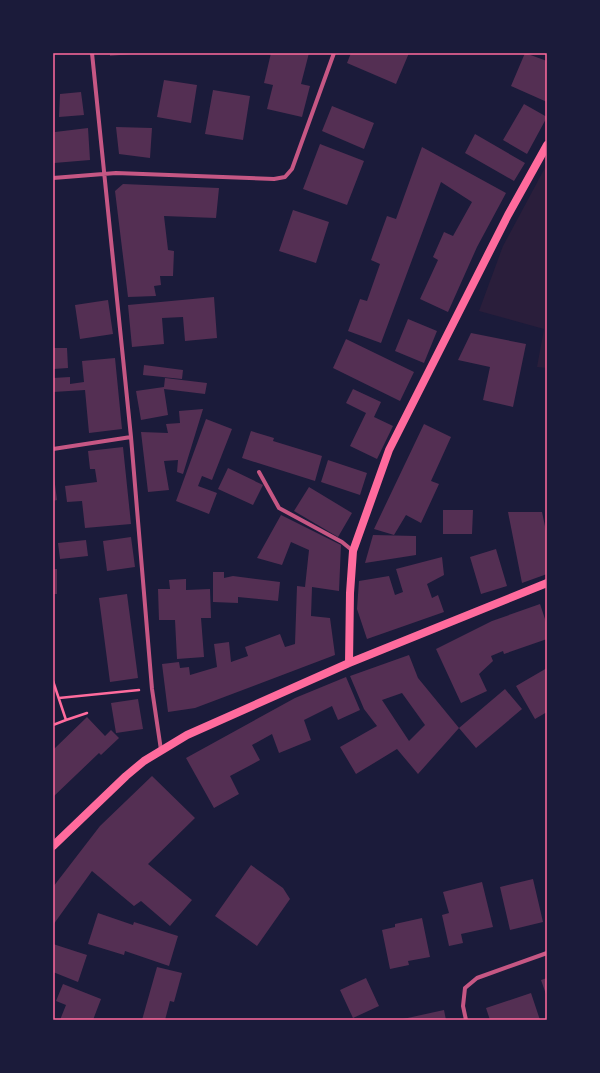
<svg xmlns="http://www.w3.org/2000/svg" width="600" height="1073" font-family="Karla,sans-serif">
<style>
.green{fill:#2a1e3b}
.building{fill:#542f53;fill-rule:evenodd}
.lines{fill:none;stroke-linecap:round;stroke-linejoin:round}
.path{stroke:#ff6b9d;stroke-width:2.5}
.minor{stroke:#c65784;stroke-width:4}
.secondary{stroke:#ff6b9d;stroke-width:8}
.neatline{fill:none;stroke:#ff6b9d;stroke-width:1.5}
</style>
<rect width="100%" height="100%" fill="#1b1b3a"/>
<path class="green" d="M547 164V368L537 367 544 329 479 311 503 246Z"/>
<path class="building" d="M110 53H131V54L110 56Z
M271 53H309L301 84 310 86 302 117 267 109 273 85 264 83Z
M351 53H409L396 84 347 63Z
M525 53 547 61V102L511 86Z
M164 80 197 85 191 123 157 117Z
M213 90 250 96 243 140 205 134Z
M81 92 84 115 59 117 60 94Z
M524 104 547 117 527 154 503 140Z
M332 106 374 123 364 149 322 131Z
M116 127 152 128 150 158 119 154Z
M88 128 90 160 54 163 55 132Z
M475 134 525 163 514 181 465 153Z
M320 144 364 161 347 205 303 189Z
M422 147 506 193 477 247 448 312 420 299 438 260 433 257 444 232 453 236 472 202 441 182 381 343 348 331 360 299 367 301 380 264 371 260 387 216 396 219Z
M123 184 219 188 216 218 164 216 168 250 174 251 173 276H160L161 285 154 286 156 296 128 297 115 191Z
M293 210 329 222 316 263 279 251Z
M214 297 217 338 185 341 183 317 162 318 164 344 132 347 128 305Z
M108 300 113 334 80 339 75 305Z
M408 319 437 331 424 363 395 351Z
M471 333 526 344 513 407 483 400 490 367 458 360Z
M346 339 414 372 400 401 333 368Z
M53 348H67L68 368 53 369Z
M115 358 122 429 89 433 85 390 53 392V378L70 377V384L84 382 82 361Z
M144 365 183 370 182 379 143 375Z
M165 378 207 383 205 394 164 389 168 415 141 420 136 391 164 387Z
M353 389 381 402 374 417 393 426 377 459 350 446 366 413 346 403Z
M203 409 183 474 177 472 178 460 164 461 169 490 148 492 141 432 168 433 166 424 180 423 179 411Z
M206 419 232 429 212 480 202 476 198 486 217 493 209 514 176 501Z
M424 424 451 437 431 481 439 484 421 523 406 515 394 535 374 529Z
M251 431 274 438 273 441 322 456 315 481 242 458Z
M123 447 131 524 85 528 82 501 67 502 65 486 97 482 95 469H90L88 451Z
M328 460 367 473 360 495 321 482Z
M228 468 263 485 253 505 218 489Z
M53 469 57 500 53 501Z
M309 487 352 513 338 537 294 511Z
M443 510H473L472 534H443Z
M508 512H542L547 536V574L522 583Z
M281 515 341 545 339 591 312 587 311 616 330 618 335 655 195 708 168 712 162 664 179 662 180 668 189 667 190 675 217 667 214 644 229 642 231 662 248 656 245 647 280 634 285 647 295 644 297 586 305 587 309 550 291 542 282 565 257 558Z
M373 535 416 536V555L365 563Z
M131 537 135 567 107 571 103 541Z
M86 540 88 556 60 559 58 543Z
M496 549 507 586 481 594 470 557Z
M442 557 444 575 427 584 432 598 438 595 444 612 367 639 357 609 359 581 389 576 395 595 403 592 396 569Z
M53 569H57V594H53Z
M213 572H224V578L233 576 280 582 278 601 238 597V603L213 602Z
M186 579V590L210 589 211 618H201L204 657 177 659 175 620H159L158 589H170L169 580Z
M127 594 138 678 110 682 99 598Z
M540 604 547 625V639L504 654 503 651 491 656 493 661 479 674 487 691 461 703 436 649 492 621Z
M409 655 418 678 459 728 505 689 522 709 476 748 459 728 418 774 397 749 356 774 340 747 377 726 364 709 350 676ZM402 693 425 725 409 741 382 700Z
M547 668V712L535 719 516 686Z
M346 677 360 710 338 720 332 706 304 720 311 740 279 753 272 734 252 745 260 760 230 776 239 794 214 808 186 758 295 698Z
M138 699 143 729 116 733 111 703Z
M87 717 105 736 111 730 119 738 101 755 99 753 53 797V750Z
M152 776 195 818 148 864 192 900 170 926 141 901 134 906 92 871 53 925V887L100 826Z
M251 865 283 888 290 899 257 946 215 916Z
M533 879 543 922 510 930 500 887Z
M482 882 493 927 461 934 463 943 449 946 442 915 449 913 443 892Z
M98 913 133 925 134 922 178 936 169 966 125 951 124 955 88 944Z
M422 918 430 957 408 961 409 965 390 969 382 930 395 927V924Z
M53 944 87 955 78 982 53 972Z
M157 967 182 973 174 1002 170 1001 165 1020H142Z
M366 978 379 1006 353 1018 340 990Z
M547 978V997L541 980Z
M63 984 101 999 93 1020H60L66 1005 56 1001Z
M531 993 540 1020H490L486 1008Z
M444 1010 446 1020H403V1019Z"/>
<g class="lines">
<path class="path" d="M53 681 66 720 53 725
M59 698 139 690
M66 720 87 713"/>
<path class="minor" d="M92 53 131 437 152 689 161 750
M53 178 116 173 274 179 285 177 292 169 334 53
M53 449 131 437
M259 472 279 508 342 542 353 551
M466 1020 463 1006 465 988 477 978 547 953"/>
<path class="secondary" d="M349 663 350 593 353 551 389 450 508 215 547 145
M53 846 126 776 144 761 187 735 349 663 547 583"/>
</g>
<rect width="600" height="1073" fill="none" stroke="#1b1b3a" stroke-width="108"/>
<rect x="54" y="54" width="492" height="965" class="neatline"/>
</svg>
